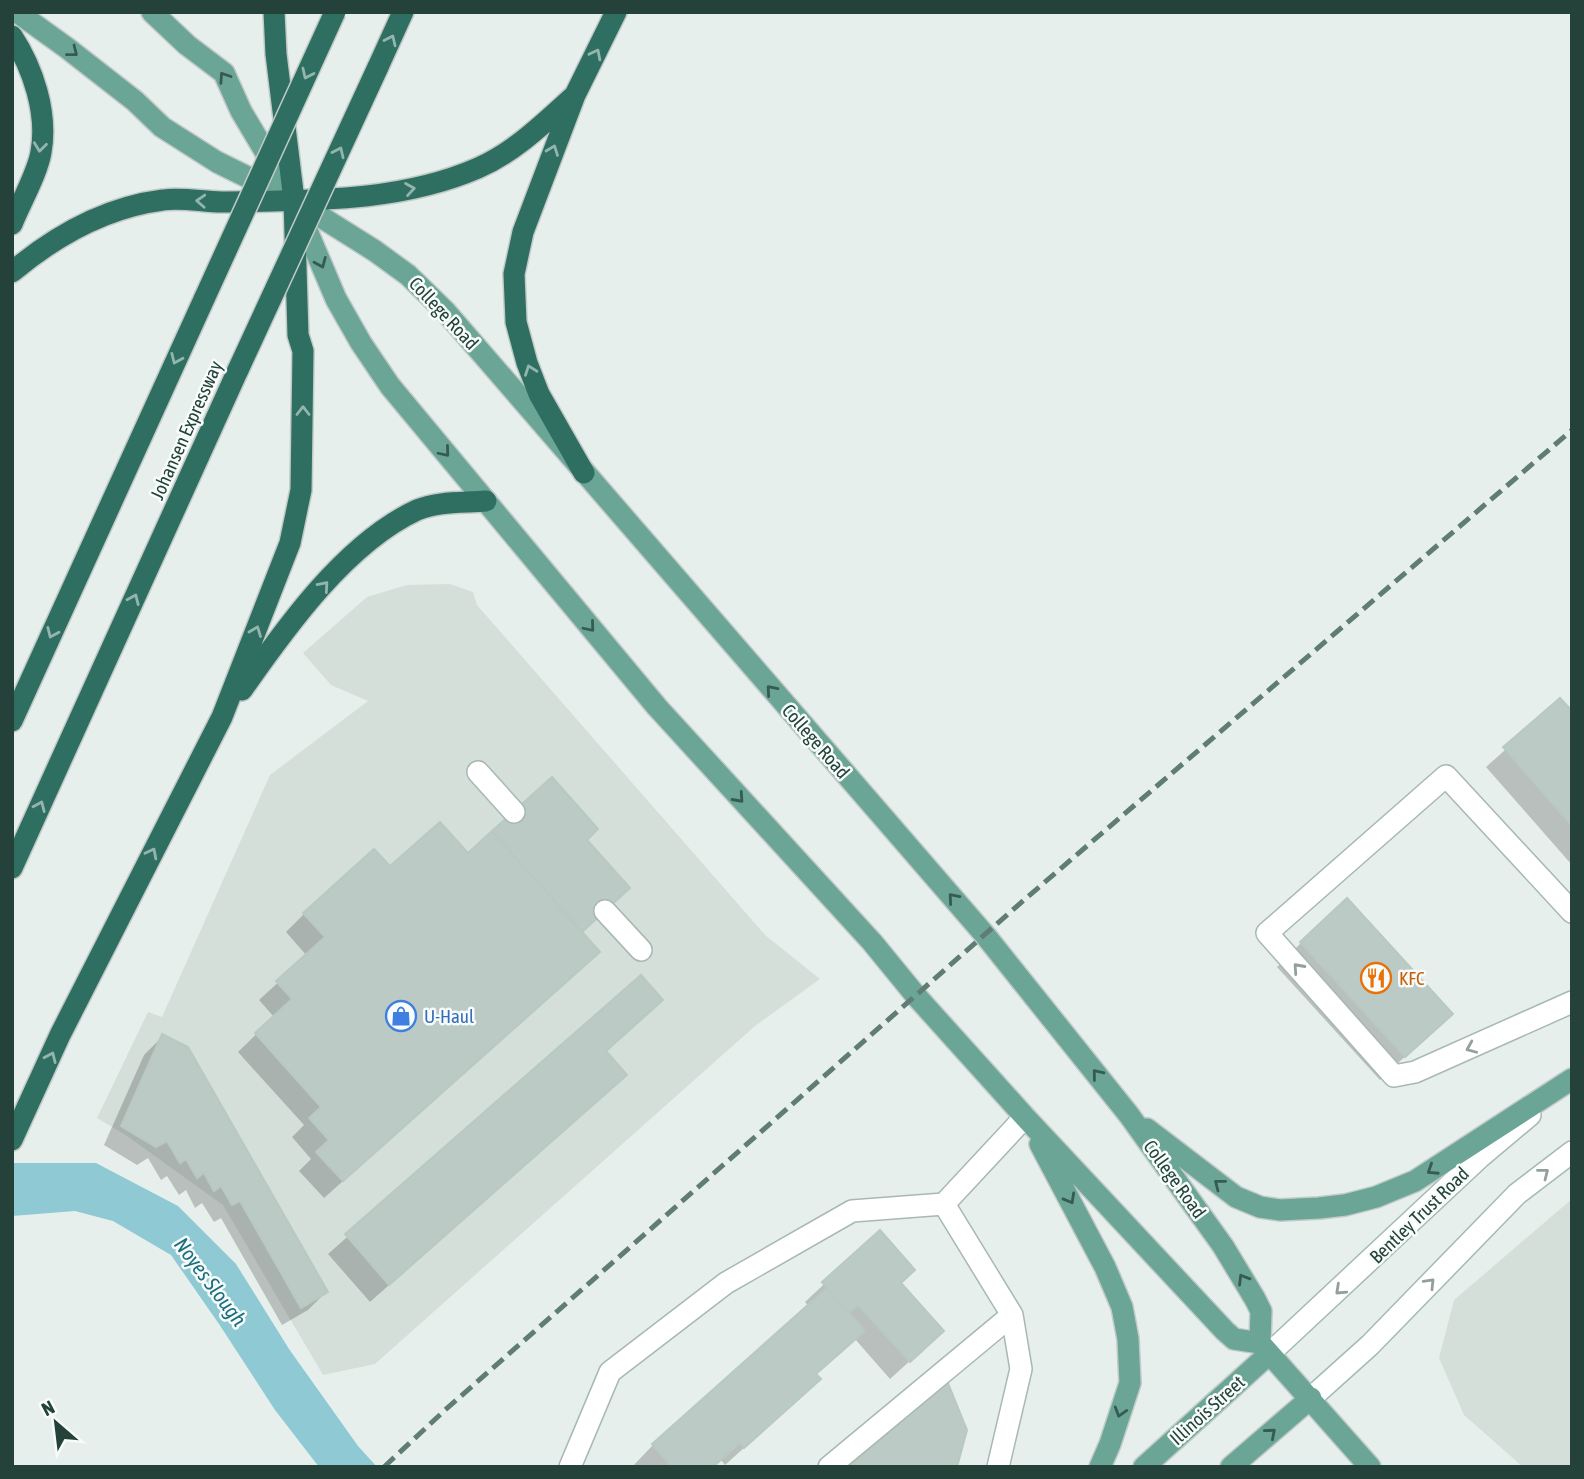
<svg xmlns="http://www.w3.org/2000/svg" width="1584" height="1479" font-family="'Asap Condensed',sans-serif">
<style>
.built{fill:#d4dfda}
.water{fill:#8ec9d4}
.shadow{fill:#0003}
.building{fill:#bbcac4;stroke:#b8c9c2;stroke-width:2}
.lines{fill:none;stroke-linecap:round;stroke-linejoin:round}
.lane-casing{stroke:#a8b8b2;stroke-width:24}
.secondary-casing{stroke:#a4bbb3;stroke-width:24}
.primary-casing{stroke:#c2cac8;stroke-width:24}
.highway-casing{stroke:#c2cac8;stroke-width:24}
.lane{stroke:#fff;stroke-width:21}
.secondary{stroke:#fff;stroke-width:21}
.primary{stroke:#6aa596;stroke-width:21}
.highway{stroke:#2f6f62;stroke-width:21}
.rail{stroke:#5f7d75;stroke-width:5;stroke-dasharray:14 7;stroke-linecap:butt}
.highway-bridge-casing{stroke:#c2cac8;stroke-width:24;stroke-linecap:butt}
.highway-bridge{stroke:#2f6f62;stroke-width:21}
.oneway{stroke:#93b5ae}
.oneway2{stroke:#365b51}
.oneway3{stroke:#92a09c}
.labels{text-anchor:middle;stroke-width:5;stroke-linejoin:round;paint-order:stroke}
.street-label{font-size:19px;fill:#24423a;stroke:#f7fbf9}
.food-label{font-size:19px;fill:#c56008;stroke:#f7fbf9;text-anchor:start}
.shop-label{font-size:19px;fill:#366cbe;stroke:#f7fbf9;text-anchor:start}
.water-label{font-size:21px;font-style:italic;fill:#1c6f80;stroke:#f7fbf9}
</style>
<rect width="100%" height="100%" fill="#e6efeb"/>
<path class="built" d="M450 584 473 592 477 605 765 935 820 979 755 1026 375 1364 323 1375 223 1205 127 1136 97 1118 148 1012 162 1017 270 775 368 701 331 685 303 653 367 597 407 585Z
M1572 1199V1467H1523L1464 1415 1439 1358 1454 1300Z"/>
<path class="water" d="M12 1163H96L178 1206 236 1264 289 1349 358 1446 377 1467H319L275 1410 219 1324 171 1255 113 1221 75 1211 12 1216Z"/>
<path class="shadow" d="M1560 701 1572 714V865L1486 767Z
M585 840 579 970 324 1198 299 1171 311 1159 292 1137 304 1125 238 1052 274 1017 259 1000 307 956 286 932 304 914 390 868Z
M1301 943 1450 1014 1380 1080 1277 967Z
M640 977 604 1052 625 1075 370 1302 328 1254Z
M163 1036 326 1292 308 1310 282 1325 221 1218 214 1222 202 1203 195 1208 186 1190 179 1195 167 1176 161 1180 148 1158 137 1165 104 1145 144 1055Z
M879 1233 923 1349 890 1379 855 1339 815 1375 800 1397 725 1465 721 1460 713 1467H632L653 1445 809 1307 805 1302Z"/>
<path class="building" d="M1560 698 1572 711V826L1503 747Z
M552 777 598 829 587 840 630 888 582 932 492 831Z
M440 822 468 853 492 831 600 952 343 1181 316 1152 329 1140 309 1118 321 1107 255 1033 292 999 276 981 325 937 303 913 374 849 390 866Z
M1347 898 1453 1014 1405 1057 1300 942Z
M641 975 663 1000 606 1051 627 1075 389 1285 345 1234Z
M162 1034 188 1047 328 1292 301 1308 240 1201 232 1205 221 1186 214 1191 204 1173 197 1178 186 1159 180 1163 167 1141 156 1147 121 1126Z
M880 1230 915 1270 901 1283 944 1331 910 1362 858 1305 849 1313 822 1282Z
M827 1288 865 1331 816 1374 821 1379 744 1448 740 1443 713 1467H672L652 1444Z
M947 1381 967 1430 957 1467H849Z"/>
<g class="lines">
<g class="lane-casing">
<path id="lane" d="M478 772 514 812
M605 911 641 950
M1572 912 1446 776 1267 933 1394 1076 1415 1072 1572 1002
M944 1204 1012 1315 1021 1369 998 1467
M570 1467 610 1372 726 1283 852 1211 944 1204 1025 1117
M829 1467 1012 1315"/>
</g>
<g class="secondary-casing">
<path id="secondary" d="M1269 1354 1480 1157 1530 1115
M1311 1398 1370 1345 1517 1194 1572 1152"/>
</g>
<g class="primary-casing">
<path id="primary" d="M17 12 67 48 135 101 162 127 217 162 294 200 375 251 408 275 446 312 985 935 1129 1115 1223 1246 1255 1299 1261 1311 1260 1343
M152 12 187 45 224 73 241 111 294 200 336 299 361 343 390 386 657 707 872 942 917 997 1025 1117 1225 1331 1234 1339 1260 1343 1370 1467
M1147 1129 1236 1197 1260 1207 1280 1210 1319 1208 1345 1205 1376 1197 1415 1181 1572 1079
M1040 1144 1105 1267 1122 1307 1128 1339 1130 1383 1110 1444 1100 1467
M1144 1467 1269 1354
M1231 1467 1311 1398"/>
</g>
<g class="highway-casing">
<path id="highway" d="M12 36C33 68 48 113 41 152 38 172 20 204 12 224
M378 67 403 12
M12 272C55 236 107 207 163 200 182 197 203 202 222 202 307 200 398 203 478 168 515 152 545 122 575 95
M584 473 539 394 527 363 516 322 514 274 523 232 575 95 616 12
M242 690C286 627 346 543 417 510 438 501 464 503 486 501
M12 721 205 297
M12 868 238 370
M12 1140 60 1035 222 717 290 543 301 490 303 351 298 335 294 200 276 54 274 12"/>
</g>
<use href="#lane" class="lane"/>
<use href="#secondary" class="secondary"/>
<use href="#primary" class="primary"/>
<use href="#highway" class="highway"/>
<path class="rail" d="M384 1467 444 1411 1024 900 1572 430"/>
<g class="highway-bridge-casing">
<path id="highway-bridge" d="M205 297 335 12
M238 370 378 67"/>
</g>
<use href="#highway-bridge" class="highway-bridge"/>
</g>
<defs><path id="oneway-chevron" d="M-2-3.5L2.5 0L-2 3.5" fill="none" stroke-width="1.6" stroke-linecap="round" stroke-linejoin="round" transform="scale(1.75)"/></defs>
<g class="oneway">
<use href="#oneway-chevron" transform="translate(391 40) rotate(-65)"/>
<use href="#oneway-chevron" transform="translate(596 54) rotate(-63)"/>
<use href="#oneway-chevron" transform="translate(307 74) rotate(115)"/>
<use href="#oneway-chevron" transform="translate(40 147) rotate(97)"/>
<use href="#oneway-chevron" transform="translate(553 150) rotate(-69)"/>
<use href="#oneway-chevron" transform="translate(339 152) rotate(-65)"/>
<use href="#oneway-chevron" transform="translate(410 189) rotate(-9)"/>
<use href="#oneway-chevron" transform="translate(201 201) rotate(-177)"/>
<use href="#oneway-chevron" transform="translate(176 359) rotate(114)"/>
<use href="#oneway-chevron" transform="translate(530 370) rotate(-110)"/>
<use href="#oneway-chevron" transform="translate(303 411) rotate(-90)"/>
<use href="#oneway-chevron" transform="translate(324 586) rotate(-49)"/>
<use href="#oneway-chevron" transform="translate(134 599) rotate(-66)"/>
<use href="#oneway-chevron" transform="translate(256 631) rotate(-69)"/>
<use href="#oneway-chevron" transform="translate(52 633) rotate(114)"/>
<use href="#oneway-chevron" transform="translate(40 806) rotate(-66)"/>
<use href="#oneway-chevron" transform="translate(152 853) rotate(-63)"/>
<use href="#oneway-chevron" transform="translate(51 1057) rotate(-66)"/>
</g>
<g class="oneway2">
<use href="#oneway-chevron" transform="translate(73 52) rotate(38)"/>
<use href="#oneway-chevron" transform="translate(224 77) rotate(-124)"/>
<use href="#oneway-chevron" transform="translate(321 263) rotate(67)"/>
<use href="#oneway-chevron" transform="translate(445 452) rotate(50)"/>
<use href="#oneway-chevron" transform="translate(590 627) rotate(50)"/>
<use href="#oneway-chevron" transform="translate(771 690) rotate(-131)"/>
<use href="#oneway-chevron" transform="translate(739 798) rotate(48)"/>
<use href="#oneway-chevron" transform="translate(953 898) rotate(-131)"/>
<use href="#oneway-chevron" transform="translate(1097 1074) rotate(-129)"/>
<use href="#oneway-chevron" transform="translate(1432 1170) rotate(147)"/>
<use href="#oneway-chevron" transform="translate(1219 1184) rotate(-142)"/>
<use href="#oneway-chevron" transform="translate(1070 1199) rotate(61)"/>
<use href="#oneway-chevron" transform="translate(1243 1279) rotate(-121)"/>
<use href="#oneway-chevron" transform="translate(1120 1412) rotate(107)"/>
<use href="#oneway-chevron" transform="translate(1271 1433) rotate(-41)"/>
</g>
<g class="oneway3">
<use href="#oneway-chevron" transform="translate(1298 968) rotate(-132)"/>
<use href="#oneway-chevron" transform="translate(1471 1048) rotate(157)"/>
<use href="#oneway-chevron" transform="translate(1544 1173) rotate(-38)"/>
<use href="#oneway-chevron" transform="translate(1430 1283) rotate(-46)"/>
<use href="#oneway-chevron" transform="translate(1340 1290) rotate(137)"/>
</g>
<defs>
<g id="restaurant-ring" transform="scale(1.575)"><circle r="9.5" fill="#f7fbf9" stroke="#e8710a" stroke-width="1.5"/><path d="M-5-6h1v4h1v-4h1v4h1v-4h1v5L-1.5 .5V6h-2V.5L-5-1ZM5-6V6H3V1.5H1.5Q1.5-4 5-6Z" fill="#e8710a"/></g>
<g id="shop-ring" transform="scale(1.575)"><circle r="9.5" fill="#f7fbf9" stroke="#3f7fe0" stroke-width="1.5"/><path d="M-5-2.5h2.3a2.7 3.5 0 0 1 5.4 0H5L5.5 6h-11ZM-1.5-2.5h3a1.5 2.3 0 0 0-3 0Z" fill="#3f7fe0"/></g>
</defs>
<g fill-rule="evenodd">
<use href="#restaurant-ring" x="1376" y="978"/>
<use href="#shop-ring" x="401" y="1016"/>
</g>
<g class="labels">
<g class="street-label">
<text transform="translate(444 313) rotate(47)" y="7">College Road</text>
<text transform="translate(186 430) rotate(-66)" y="7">Johansen Expressway</text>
<text transform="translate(816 741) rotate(49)" y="7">College Road</text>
<text transform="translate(1175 1179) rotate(54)" y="7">College Road</text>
<text transform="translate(1419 1215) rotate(-44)" y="7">Bentley Trust Road</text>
<text transform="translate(1207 1410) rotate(-42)" y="7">Illinois Street</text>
</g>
<g class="food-label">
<text x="1399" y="985">KFC</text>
</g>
<g class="shop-label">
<text x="424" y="1023">U-Haul</text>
</g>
<g class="water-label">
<text transform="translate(210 1282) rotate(53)" y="7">Noyes Slough</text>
</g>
</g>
<rect width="1584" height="1479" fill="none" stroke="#24423a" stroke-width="28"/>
<g transform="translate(56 1423) rotate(332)" stroke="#f7fbf9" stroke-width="5" paint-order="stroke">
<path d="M0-5L12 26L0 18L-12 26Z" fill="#24423a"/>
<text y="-10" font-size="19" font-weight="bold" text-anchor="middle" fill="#24423a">N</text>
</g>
</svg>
